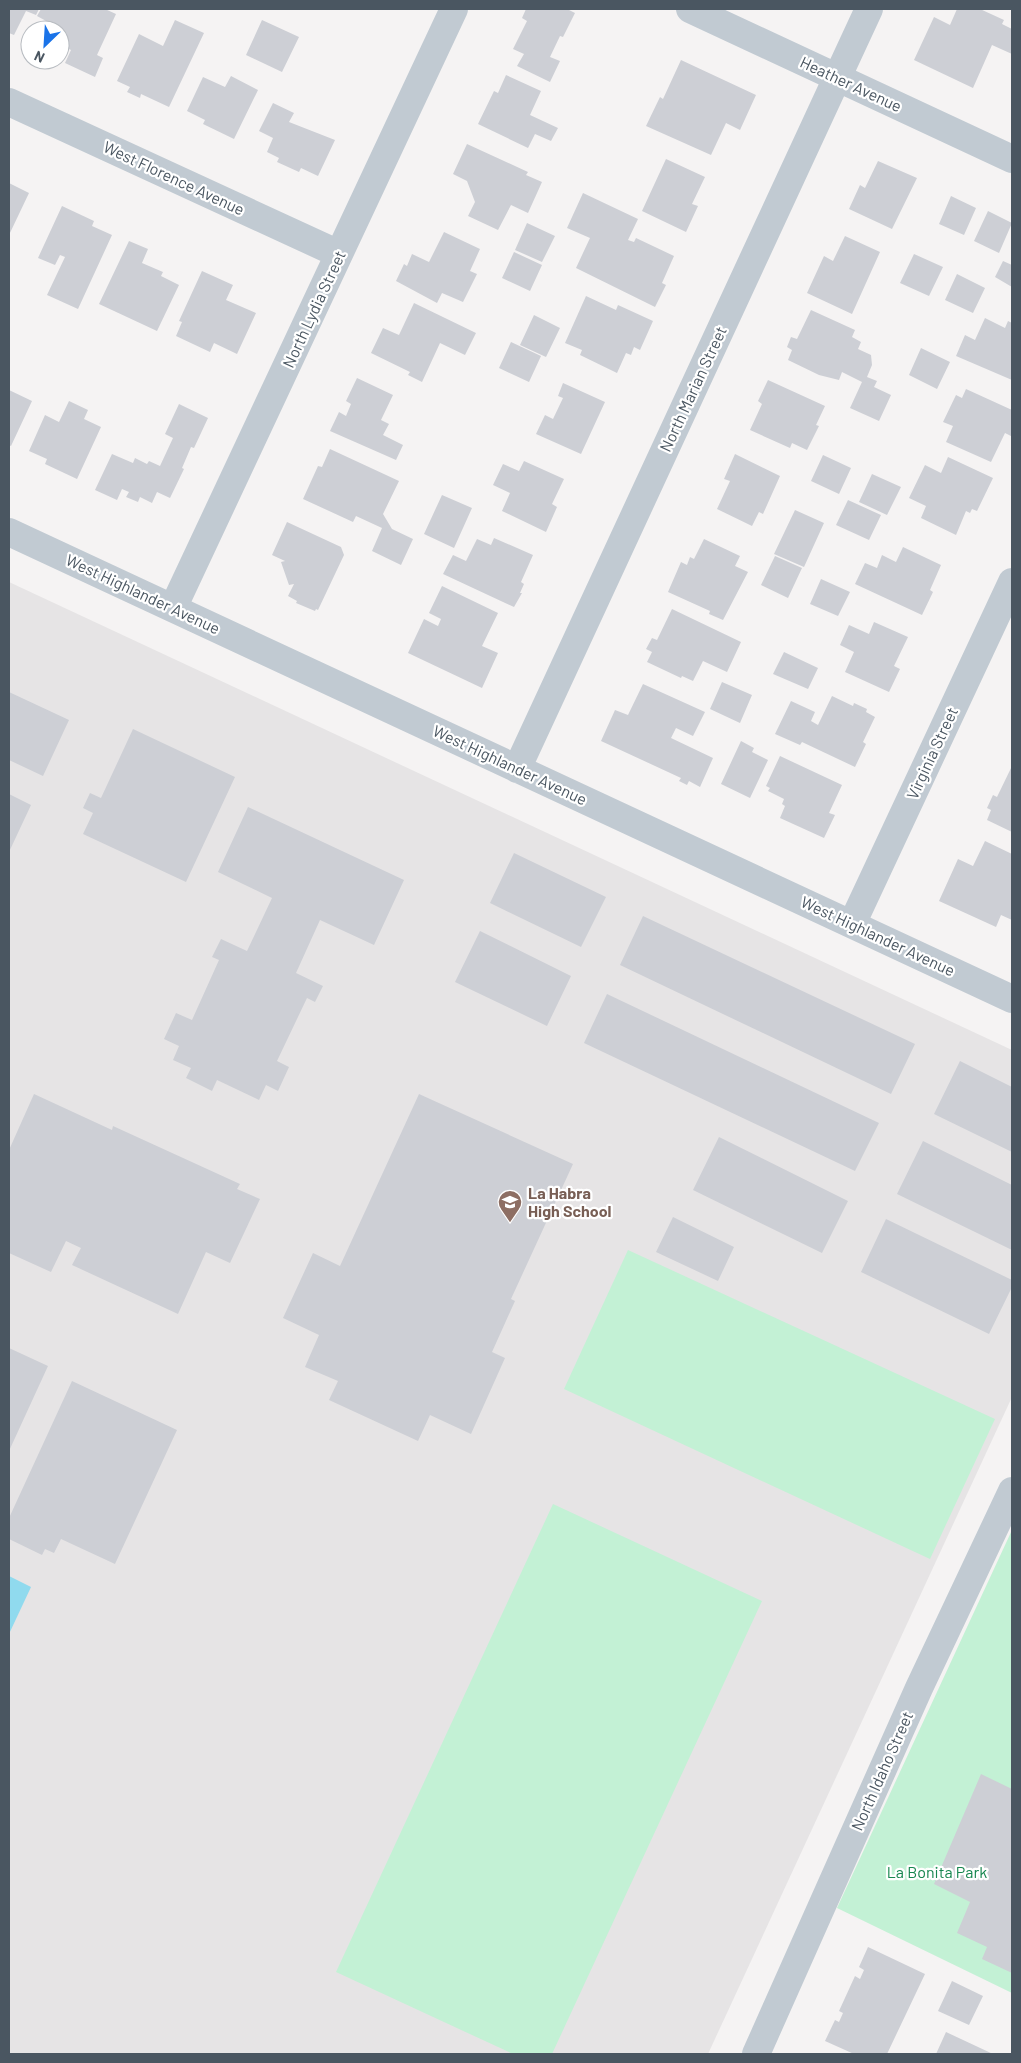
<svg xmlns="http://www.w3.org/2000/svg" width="1021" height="2063" font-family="Barlow,sans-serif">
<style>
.education{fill:#e6e4e5}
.green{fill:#c3f1d5}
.water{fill:#90daee}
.building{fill:#cdcfd5}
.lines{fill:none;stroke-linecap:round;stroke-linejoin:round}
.minor{stroke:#c1cad2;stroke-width:28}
.tertiary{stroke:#c1cad2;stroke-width:28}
.labels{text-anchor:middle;stroke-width:4.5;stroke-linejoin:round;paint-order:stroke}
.street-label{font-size:16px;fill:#4a5661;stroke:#fff}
.education-label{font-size:16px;font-weight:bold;fill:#785e54;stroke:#fff;text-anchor:start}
.park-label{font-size:16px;fill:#17864f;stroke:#fff}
</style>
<rect width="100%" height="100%" fill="#f5f3f3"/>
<path class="education" d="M9 582 1012 1050V1397L708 2054H9Z"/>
<path class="green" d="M628 1250 995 1419 930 1559 564 1389Z
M553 1504 762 1601 552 2054H513L336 1972Z
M1012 1530V1993L837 1908Z"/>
<path class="water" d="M9 1576 31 1587 9 1634Z"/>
<path class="building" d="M9 9H39L36 15 26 11 14 35 9 33Z
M41 9H105L116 14 97 55 103 58 95 77 65 63 71 50 60 45 61 40 60 30H44L48 22 37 16Z
M526 9H567L575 13 563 37 560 36 550 57 560 61 550 82 517 66 524 54 513 49 527 21 522 18Z
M957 9H980L1004 20 1002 24 1012 29V54L992 45 973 88 914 60 934 17 950 25Z
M175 20 204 33 169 107 141 94 140 98 127 92 130 87 117 81 139 34 163 46Z
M262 20 299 37 282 72 246 55Z
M681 60 756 95 740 130 726 123 711 155 646 126 660 97 663 99Z
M506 75 541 91 530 115 558 128 551 141 535 134 528 148 478 124 494 91 498 93Z
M231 76 258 90 234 139 203 124 205 120 187 111 203 77 225 87Z
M273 103 294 113 289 122 335 140 318 176 301 168 299 172 277 162 279 158 267 152 273 138 259 131Z
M467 144 528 172 526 175 542 182 528 213 511 205 498 230 468 216 475 202 467 181 453 174Z
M666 159 705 177 692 204 698 206 686 232 642 211Z
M878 161 917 178 892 229 849 209 860 185 865 188Z
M9 183 29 193 9 235Z
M583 193 638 219 628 240 634 242 636 238 674 256 662 283 666 285 655 307 576 268 590 238 567 228Z
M951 196 976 208 964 235 939 224Z
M62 206 94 221 92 226 112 235 78 309 47 295 65 257 60 255 55 265 38 258Z
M988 211 1012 223 999 253 974 241Z
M527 223 555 236 542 262 515 250Z
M444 232 480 249 470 271 477 274 463 302 442 293 437 303 396 281 404 264 407 266 412 254 429 262Z
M845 236 880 252 852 314 807 293 824 256 833 261Z
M129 241 148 249 142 263 163 272 161 276 179 285 157 331 99 304Z
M514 252 542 265 530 291 502 278Z
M914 254 943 267 929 296 900 283Z
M1003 261 1012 265V287L995 277Z
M202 271 233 285 226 300 256 313 237 354 214 343 210 352 176 336 182 322 179 321Z
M957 274 985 288 973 313 945 300Z
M586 296 616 310 618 305 653 321 640 350 634 347 631 355 626 353 617 373 580 355 582 350 565 343Z
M414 303 476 333 465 355 440 343 422 382 408 375 410 372 371 353 383 328 399 335Z
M811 310 855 330 852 337 861 342 858 349 871 355 872 365 867 377 877 381 874 387 891 395 879 421 850 408 862 382 842 372 839 380 819 375 788 360 792 350 787 347 791 337 797 339Z
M534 315 560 328 546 357 520 345Z
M985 318 1005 328 1008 321 1012 323V380L956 356 965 335 975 340Z
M511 342 541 356 529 382 499 368Z
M921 348 950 362 937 389 909 375Z
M357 378 393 395 381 420 389 424 383 435 403 445 396 460 330 431 339 412 346 416 351 404 346 401Z
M768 380 825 406 816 425 819 426 807 450 792 443 790 448 750 430 762 404 758 401Z
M563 383 605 402 581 454 536 434 545 415 553 419 563 398 558 396Z
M966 389 1012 410V432L1011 436 1005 433 991 462 946 442 953 426 943 422 956 395 962 398Z
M9 390 32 401 11 446 9 445Z
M69 401 88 410 84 419 101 427 77 479 45 464 47 459 29 451 45 415 59 422Z
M179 404 208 418 194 448 191 447 182 468 184 469 170 498 157 492 152 503 140 497 138 502 126 497 129 492 122 489 117 500 95 490 112 454 133 463 135 458 147 464 149 461 160 466 173 438 165 434Z
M330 449 399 481 383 514 392 529 413 539 401 565 372 551 382 528 356 516 353 522 303 499 318 466 322 467Z
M735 454 780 476 763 514 759 512 752 526 717 509 730 481 724 479Z
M823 455 851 468 839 494 811 481Z
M948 457 993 478 977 511 972 509 970 513 966 511 956 535 921 518 926 506 909 498 925 465 941 473Z
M524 461 564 479 552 504 557 507 546 532 502 511 510 493 493 485 503 464 519 471Z
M872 474 901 487 887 515 859 502Z
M442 495 472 508 454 548 424 534Z
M848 500 881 515 869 540 836 525Z
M795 510 824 523 804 567 774 554Z
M287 522 341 547 344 555 318 610 316 609 315 611 296 603 297 601 288 596 294 584 289 585 281 562 285 561 272 555Z
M494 538 533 555 521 582 524 584 520 593H522L514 607 443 574 453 555 466 561 477 539 491 545Z
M704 539 740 556 735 566 748 572 723 620 709 614 710 611 668 592 681 562 687 565 690 557 694 559Z
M903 547 941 565 930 590 933 592 922 615 855 584 865 563 877 568 882 555 896 562Z
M775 556 802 568 788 598 761 585Z
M821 579 850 592 838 616 810 604Z
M442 586 498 613 482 646 498 653 482 688 408 653 424 619 438 626 441 619 429 613Z
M672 609 741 642 727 672 703 661 693 681 682 676 681 678 647 662 652 652 646 649 652 638 657 640Z
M874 622 908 637 894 666 900 669 889 692 845 672 854 652 840 645 849 625 869 634Z
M784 652 818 668 808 689 773 674Z
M722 682 752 695 740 723 710 709Z
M643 684 705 712 693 736 676 728 671 738 713 758 700 787 689 781 687 785 679 781 681 778 601 741 615 710 628 715Z
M9 692 69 720 43 776 9 760Z
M832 696 853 706 854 703 867 709 866 712 875 717 863 742 866 744 855 767 802 742 800 745 775 734 791 701 815 712 811 721 818 725Z
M133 729 235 777 186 882 83 834 93 813 83 808 90 793 101 798Z
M741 741 754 748 752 752 768 760 750 798 721 784Z
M780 756 842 785 829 813 835 815 824 838 780 818 785 806 782 804 784 799 768 791 770 788 766 786Z
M1012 766V832L987 820 991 810 987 808 993 795 997 797Z
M9 794 31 805 9 852Z
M248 807 404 880 374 945 320 920 296 973 323 986 315 1002 307 998 277 1061 289 1067 278 1091 266 1085 259 1100 217 1080 212 1091 186 1078 191 1068 173 1060 179 1046 164 1039 176 1013 192 1020 219 960 212 957 221 939 247 951 272 898 218 872Z
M985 841 1012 854V920L1001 915 996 927 939 901 958 859 973 866Z
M514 853 606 897 581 947 490 903Z
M643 916 915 1044 891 1094 620 965Z
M480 931 571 976 547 1026 455 982Z
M607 994 879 1123 855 1171 584 1043Z
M960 1061 1012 1087V1152L934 1114Z
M34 1094 112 1130 113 1126 240 1184 237 1189 260 1199 230 1263 206 1252 178 1314 72 1265 81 1248 66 1241 51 1272 9 1253V1150Z
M419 1094 573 1164 511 1299 515 1301 492 1352 505 1358 471 1434 430 1415 418 1441 329 1400 338 1381 305 1367 319 1335 283 1318 313 1253 340 1266Z
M719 1137 848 1201 822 1253 693 1190Z
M923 1141 1012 1185V1250L897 1194Z
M673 1217 734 1247 718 1281 656 1252Z
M886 1219 1012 1280V1287L989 1334 861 1272Z
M9 1348 48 1366 9 1451Z
M72 1381 177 1430 115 1564 61 1539 54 1553 45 1549 42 1555 9 1539V1518Z
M981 1774 1012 1789V1973L982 1959 987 1947 957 1933 970 1902 934 1884Z
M868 1947 925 1974 887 2054H854L825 2041 835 2020 839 2022 843 2013 839 2011 855 1976 860 1979 864 1970 859 1967Z
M952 1981 983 1996 969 2025 938 2011Z
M946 2032 993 2054H936Z"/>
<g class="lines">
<path class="minor" d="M690 9 1012 159
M9 102 339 254
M9 532 1012 999
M173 608 454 9
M517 769 869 9
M852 924 1012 582"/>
<path class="tertiary" d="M756 2054 919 1688 1012 1491"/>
</g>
<defs>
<g id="school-pin" transform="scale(1.25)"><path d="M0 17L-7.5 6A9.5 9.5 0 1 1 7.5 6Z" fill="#8d6e63" stroke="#fff"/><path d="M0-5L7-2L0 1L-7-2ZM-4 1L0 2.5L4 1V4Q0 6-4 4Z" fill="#fff"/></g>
</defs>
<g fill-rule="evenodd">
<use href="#school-pin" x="510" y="1202"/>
</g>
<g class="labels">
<g class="street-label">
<text transform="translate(851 84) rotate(25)" y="6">Heather Avenue</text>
<text transform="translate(174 178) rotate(25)" y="6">West Florence Avenue</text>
<text transform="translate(314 309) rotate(-65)" y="6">North Lydia Street</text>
<text transform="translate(693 389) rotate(-65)" y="6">North Marian Street</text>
<text transform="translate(143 594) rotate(25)" y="6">West Highlander Avenue</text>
<text transform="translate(932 753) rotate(-65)" y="6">Virginia Street</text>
<text transform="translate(510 765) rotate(25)" y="6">West Highlander Avenue</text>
<text transform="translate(878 936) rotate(25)" y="6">West Highlander Avenue</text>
<text transform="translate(882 1771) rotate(-66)" y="6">North Idaho Street</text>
</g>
<g class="education-label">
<text x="528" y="1199">La Habra<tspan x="528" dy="18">High School</tspan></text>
</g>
<g class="park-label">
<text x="937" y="1878">La Bonita Park</text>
</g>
</g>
<rect width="1021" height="2063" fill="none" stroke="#4a5661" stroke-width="20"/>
<g transform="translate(45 45) rotate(205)"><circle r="24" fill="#ffffff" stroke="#b7bbc0"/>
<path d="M0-4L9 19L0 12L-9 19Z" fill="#1a73e8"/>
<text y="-8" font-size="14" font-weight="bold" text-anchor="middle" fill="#4a5661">N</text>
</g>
</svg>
